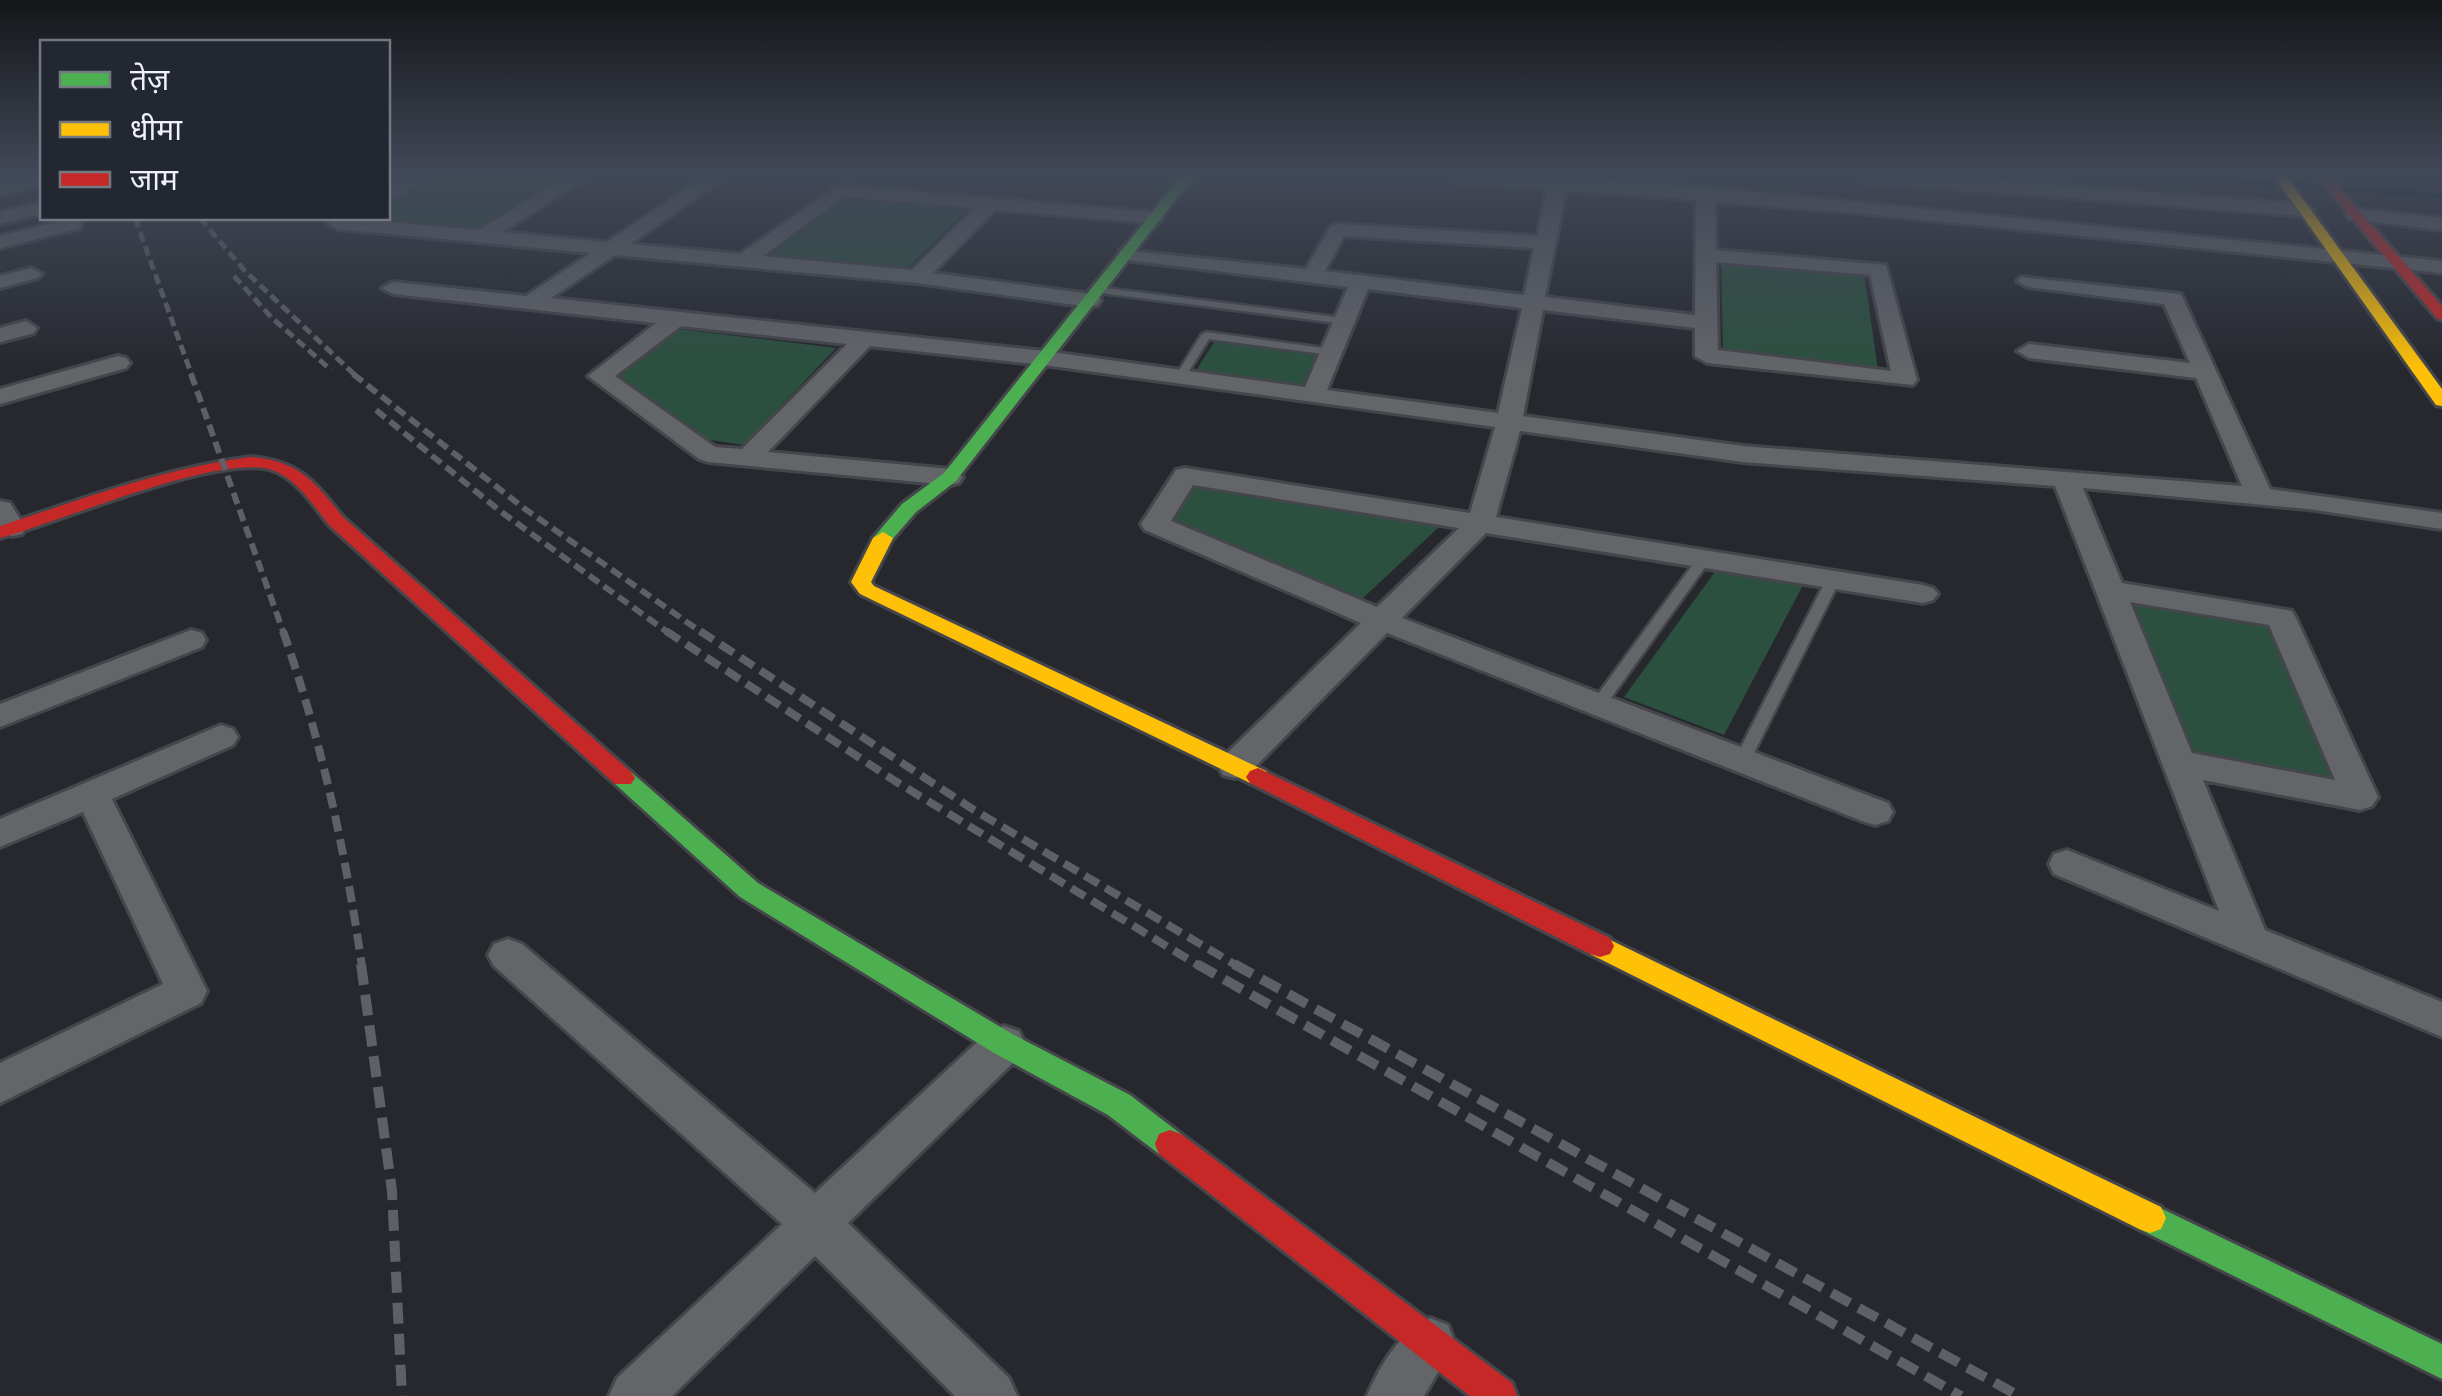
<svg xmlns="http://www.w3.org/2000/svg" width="2442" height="1396" font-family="'Archivo Narrow','Noto Sans Devanagari',sans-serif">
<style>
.green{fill:#2b503f}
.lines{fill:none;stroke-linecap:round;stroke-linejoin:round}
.stream{stroke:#031830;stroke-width:6}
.lane-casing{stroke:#44464b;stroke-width:5}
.street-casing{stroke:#44464b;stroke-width:6}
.fast-casing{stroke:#44464b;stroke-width:6}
.slow-casing{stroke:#44464b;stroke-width:6}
.jam-casing{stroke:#44464b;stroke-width:6}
.lane{fill:#636569;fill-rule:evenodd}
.street{fill:#636569;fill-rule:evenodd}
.fast{fill:#4caf50;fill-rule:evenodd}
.slow{fill:#ffc107;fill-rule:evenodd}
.jam{fill:#c62828;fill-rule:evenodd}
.rail-far3{stroke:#5e6065;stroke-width:5;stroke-dasharray:10 5;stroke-linecap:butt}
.rail-far2{stroke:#5e6065;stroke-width:6;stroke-dasharray:12 6;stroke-linecap:butt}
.rail-far1{stroke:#5e6065;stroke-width:8;stroke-dasharray:16 8;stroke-linecap:butt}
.rail{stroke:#5e6065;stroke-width:10;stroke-dasharray:21 10;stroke-linecap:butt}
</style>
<rect width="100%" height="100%" fill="#26282e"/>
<path class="green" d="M435 176H565L479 231 360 219 388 218V203Z
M842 196 967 210 904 272 769 256Z
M1721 260 1864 272 1878 370 1723 350Z
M678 329 836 348 744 445 704 439 617 374Z
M1215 341 1318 355 1303 387 1195 372Z
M1192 485 1440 526 1362 599 1165 522Z
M1717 569 1803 585 1724 735 1624 697Z
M2130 602 2268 625 2334 783 2192 754Z"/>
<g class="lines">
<path class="stream" d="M2176 176 2442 196"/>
<g class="lane-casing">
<path id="lane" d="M1097 287 1344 318 1349 321 1344 324 1093 292 1092 290Z
M1206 332 1331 349 1336 352 1331 355 1209 339 1184 379H1176L1175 377 1201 335Z
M1704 555 1711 559 1603 709H1593L1590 705 1593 701 1699 556Z
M1833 576 1840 580 1750 761 1748 765H1736L1734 761 1826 580Z"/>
</g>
<g class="street-casing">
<path id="street" d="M42 176V185L0 196V184Z
M411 176H434L388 202V189Z
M567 176H589L503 232 607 242 706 176H727L631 244 740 254 839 185 1162 213V221L1155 223 995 210 933 273 1098 295 1101 300 1098 305 1090 307 917 283 615 255 551 298 1044 351 1305 387 1348 287 1127 260 1120 258V250L1306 269 1331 226 1338 224 1537 236 1547 189 1456 182 1447 176H1527L1705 187 2442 261V273L1859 213 1715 202 1716 250 1886 265 1917 380 1913 385 1707 363 1695 356V328L1543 310 1523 416 1743 446 2242 486 2196 378 2029 358 2017 351 2029 344 2190 363 2164 304 2028 287 2017 281 2021 277 2181 294 2270 489 2442 513V529L2308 509 2083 488 2122 583 2281 609 2292 611 2296 618 2378 797 2372 806 2360 810 2203 780 2265 930 2442 1002V1037L2054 874 2049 864 2054 854 2067 850 2219 911 2055 486 1743 462 1520 431 1496 517 1923 585 1933 588 1938 594 1933 600 1923 603 1486 533 1402 618 1888 803 1893 812 1888 821 1875 825 1862 821 1387 633 1247 775 1235 778 1223 775 1218 766 1223 757 1361 623 1145 530 1141 524 1176 470 1185 468 1470 513 1495 427 1044 365 870 346 768 452 950 469 963 477 959 483 950 485 708 462 699 459 588 376 656 323 393 294 382 288 393 282 526 296 591 253 338 229 328 223 342 218 479 230ZM1566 190 1696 200 1695 315 1545 297ZM843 197 975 208 912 270 763 256ZM1344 236 1534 248 1524 295 1325 271ZM1716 262 1870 275 1891 371 1718 350ZM1368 289 1522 308 1498 413 1327 390ZM681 326 847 344 742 449 715 447 615 376ZM1193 485 1459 528 1377 607 1171 521ZM2130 602 2269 625 2335 780 2192 753Z
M1855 176H1935L2304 204 2314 210 2304 216 1864 182Z
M42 202V214L0 224V212Z
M2356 209 2442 218V230L2349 219 2346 215Z
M74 218 81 220V228L0 248V236Z
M31 268 42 274 38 278 0 288V276Z
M26 321 37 328 34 333 0 342V328Z
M118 356 126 358 130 363 126 368 0 404V389Z
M0 501 10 503 26 528 22 534 12 536 0 531Z
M191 630 202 633 206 640 202 647 0 727V704Z
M221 725 233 729 238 737 233 745 112 799 207 991 201 1003 0 1103V1063L163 984 83 812 0 847V819Z
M508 939 522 944 815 1193 989 1031 1004 1026 1019 1031 1025 1044 1019 1057 848 1223 1009 1378 1017 1396H955L815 1256 672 1396H609L617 1378 782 1224 494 966 488 955 494 944Z
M1430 1318 1448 1325 1455 1343 1424 1396H1367C1379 1367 1401 1330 1430 1318Z"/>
</g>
<g class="fast-casing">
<path id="fast" d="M1181 176H1194L956 481 916 512 890 542H876L873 538 902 504 944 473Z
M623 769 631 772 758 883 1014 1035 1130 1095 1181 1134 1185 1144 1181 1154 1170 1158 1159 1154 1108 1115 994 1053 740 897 615 784 611 778 615 772Z
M2150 1203 2442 1344V1379L2139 1229 2134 1218 2139 1207Z"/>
</g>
<g class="slow-casing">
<path id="slow" d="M2274 176H2286L2442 389V406L2436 405Z
M883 532 893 538 871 582 874 586 1266 771 1270 777 1266 783H1250L860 594 851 582 873 538Z
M1600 935 2161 1207 2166 1218 2161 1229 2150 1233 2139 1229 1590 954 1586 946 1590 938Z"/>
</g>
<g class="jam-casing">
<path id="jam" d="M2316 176H2329L2442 306V320L2437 318Z
M251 457C299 461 314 481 343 517L631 772 635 778 631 784H615L329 525C314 506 298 481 275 471 224 450 58 523 0 538V526C83 499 164 468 251 457Z
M1258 768 1610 938 1614 946 1610 954 1600 957 1590 954 1250 783 1246 777 1250 771Z
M1170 1130 1181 1134 1512 1383 1517 1396H1470L1159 1154 1155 1144 1159 1134Z"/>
</g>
<use href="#lane" class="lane"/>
<use href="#street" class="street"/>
<use href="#fast" class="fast"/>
<use href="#slow" class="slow"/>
<use href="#jam" class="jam"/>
<path class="rail-far3" d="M135 218 192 376
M200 218 245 271 356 376
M234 276 271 317 331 370"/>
<path class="rail-far2" d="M191 374 284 634
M353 374 525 509 704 634
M376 410 500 511 670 634"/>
<path class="rail-far1" d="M283 631C321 739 346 853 362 967
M666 631 895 781 1201 967
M700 631 974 810 1239 967"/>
<path class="rail" d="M361 964 392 1191 402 1396
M1197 964 1961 1396
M1234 964 2019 1396"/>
</g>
<linearGradient id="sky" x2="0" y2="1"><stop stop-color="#151619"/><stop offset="0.47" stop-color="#414857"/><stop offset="1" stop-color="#414857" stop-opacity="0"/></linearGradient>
<rect width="2442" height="371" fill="url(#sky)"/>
<rect x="40" y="40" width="350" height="180" fill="#222731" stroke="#747981" stroke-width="2.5"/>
<rect x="60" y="72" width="50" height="15" fill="#4caf50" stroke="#747981" stroke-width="2.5"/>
<text x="130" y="90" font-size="30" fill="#eff3f9">तेज़</text>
<rect x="60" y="122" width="50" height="15" fill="#ffc107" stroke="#747981" stroke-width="2.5"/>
<text x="130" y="140" font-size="30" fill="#eff3f9">धीमा</text>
<rect x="60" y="172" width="50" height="15" fill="#c62828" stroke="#747981" stroke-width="2.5"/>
<text x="130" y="190" font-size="30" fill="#eff3f9">जाम</text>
</svg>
